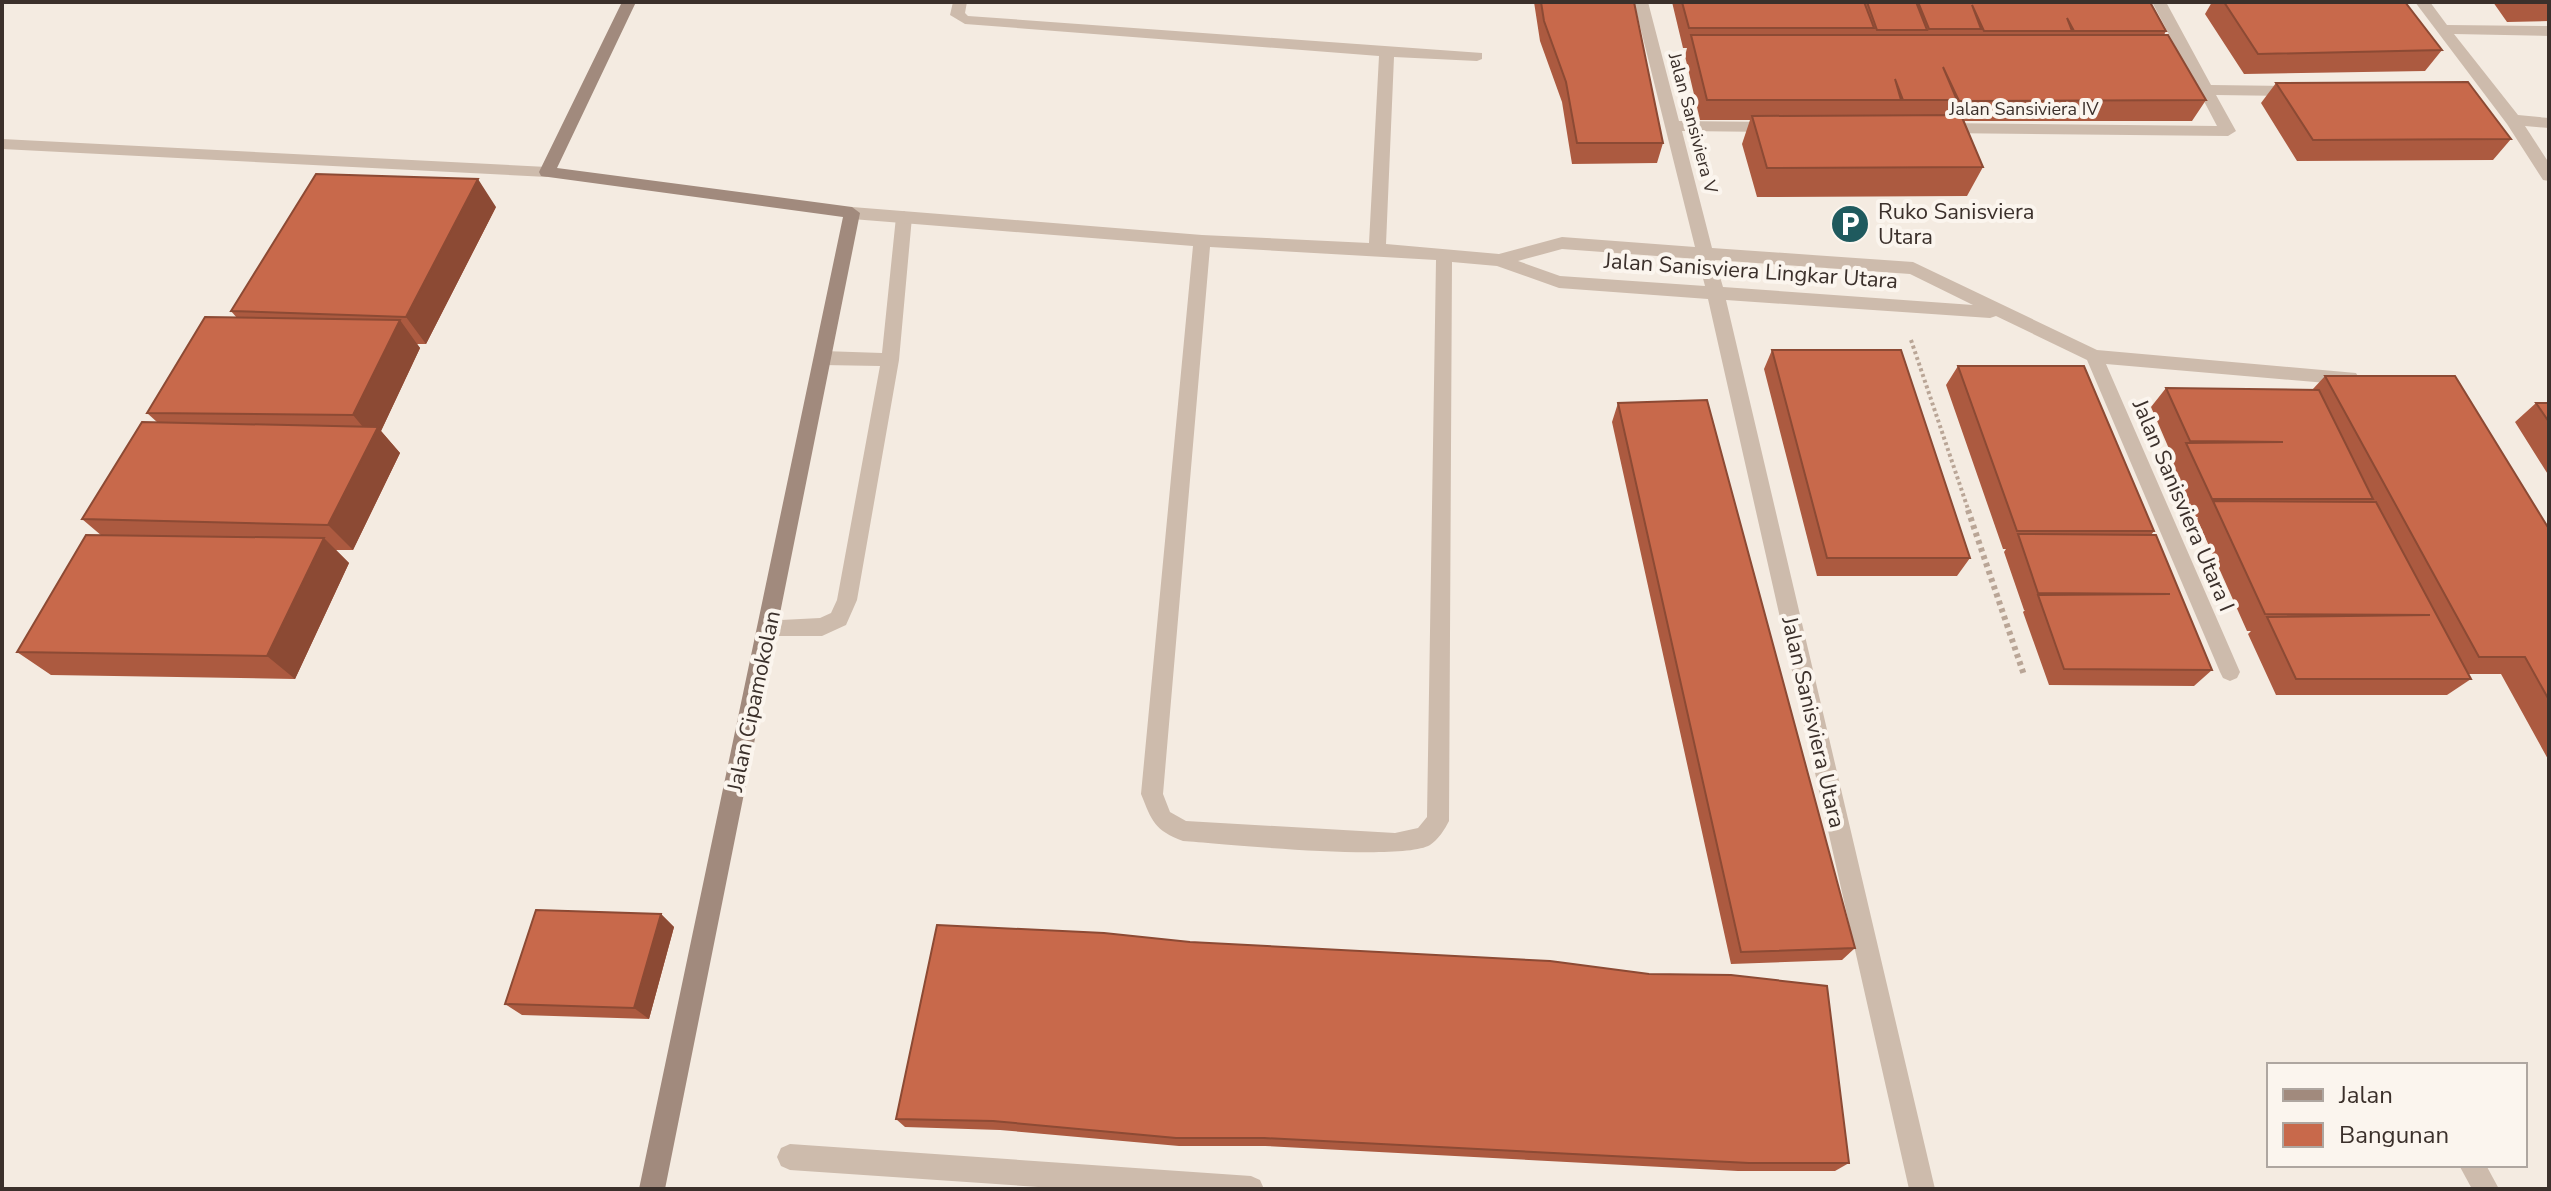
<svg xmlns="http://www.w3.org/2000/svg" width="2551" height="1191" font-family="'Nunito Sans',sans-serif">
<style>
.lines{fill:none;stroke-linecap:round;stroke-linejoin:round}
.path-far1{stroke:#b9a596;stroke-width:4;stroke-dasharray:3 3;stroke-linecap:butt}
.path{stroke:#b9a596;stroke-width:6;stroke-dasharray:4 4;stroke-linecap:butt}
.lane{fill:#cdbbac;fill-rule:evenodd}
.street{fill:#cdbbac;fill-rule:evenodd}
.secondary{fill:#a18a7d;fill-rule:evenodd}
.wall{fill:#ac5a40}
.shaded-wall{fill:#8c4a34}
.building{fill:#c8694b;stroke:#8c4a34;stroke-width:2}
.labels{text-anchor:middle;stroke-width:8;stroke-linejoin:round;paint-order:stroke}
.far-street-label{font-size:18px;fill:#3b302b;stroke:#fbf5ee}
.poi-label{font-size:22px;fill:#3b302b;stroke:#fbf5ee;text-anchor:start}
.street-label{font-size:22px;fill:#3b302b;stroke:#fbf5ee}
</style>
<rect width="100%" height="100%" fill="#f4ebe1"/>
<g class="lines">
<path class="path-far1" d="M1911 340 1969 512"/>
<path class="path" d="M1968 510 2024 675"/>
<path class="lane" d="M904 211 912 217 899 360 857 600 846 625 822 636H768L761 633 758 627 761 621 820 618 831 613 837 600 880 366 823 365 814 358 823 351 882 353 896 217Z"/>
<path class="street" d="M953 2H967L965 13 968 16 1482 53V59L1477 61 1394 57 1386 244 1499 254 1562 237 1695 247 1634 2H1648L1679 121 1772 122 1780 127 1772 132 1682 131 1712 248 1913 262 2097 350 2356 373 2359 378 2350 385 2106 364 2240 672 2237 678 2230 681 2223 678 2220 672 2087 360 1996 316 1990 318 1726 300 1935 1189H1909L1708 299 1559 288 1497 266 1452 262 1449 821C1445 829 1438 840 1430 845 1401 862 1226 844 1183 841 1154 830 1152 821 1141 794L1193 246 852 219 844 213 852 207 1202 235 1369 243 1379 56 965 24 950 15ZM1210 247 1436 260 1427 817 1418 828 1395 833 1186 821 1170 812 1163 794ZM1562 249 1698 259 1705 286 1560 276 1518 261ZM1715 260 1910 274 1973 305 1723 287Z
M2152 2H2166L2211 85 2296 86 2304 91 2296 96 2216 95 2236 131 2228 136 1940 133 1932 128 1940 123 2217 126Z
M2415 2H2430L2447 25 2549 26V36L2454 34 2518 115 2549 118V128L2525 126 2549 163V181L2543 180 2507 124Z
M2 139 547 167 555 172 547 177 2 149Z
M790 1144 1251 1176 1260 1180 1264 1189H1068L790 1170 781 1166 777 1157 781 1148Z
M2459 1165H2486L2499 1189H2472Z"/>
<path class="secondary" d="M622 2H636L557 168 852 207 860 213 665 1189H639L843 217 541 176 539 172Z"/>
</g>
<path class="wall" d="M1534 2H1634L1663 143 1657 163 1572 164 1562 102 1540 41Z
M1672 2H2150L2166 31 2164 35 2206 100 2192 121H1964L1983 167 1967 196 1757 197 1742 144 1750 120H1700L1685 56 1687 48H1683Z
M2212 2H2405L2442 50 2425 71 2244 74 2205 14Z
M2493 2H2549V21L2507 22Z
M2276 83 2511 139 2493 160 2297 161 2261 103Z
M496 207 426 344H417L420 348 381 431 400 453 353 550H336L349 563 295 679 51 675 17 652 102 536 82 519 157 422 147 413 237 318 231 311Z
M1772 350 1970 558 1957 576H1817L1764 369Z
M1958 366 2154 531 2151 535 2212 670 2194 686 2049 685 2023 612 2025 610H2024L2004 552 2006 549H2003L1946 385Z
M2325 376 2549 529V761L2501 674H2468L2471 679 2447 695H2276L2248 634 2251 631H2247L2197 519 2198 517H2195L2170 462 2173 458 2151 407 2166 388 2312 390Z
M1618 403 1855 948 1842 960 1731 964 1612 422Z
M2536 403H2549V476L2515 422Z
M661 914 674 927 649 1019 522 1015 505 1004Z
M1104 933 1849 1163 1835 1171H1738L1265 1146H1179L1000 1130 905 1127 896 1119Z"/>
<path class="shaded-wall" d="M478 179 496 207 426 344 406 317Z
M400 320 420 348 381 431 400 453 353 550 328 525 372 438 353 415Z
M324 538 349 563 295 679 267 656Z
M661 914 674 927 649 1019 634 1008Z"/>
<path class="building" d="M1541 2H1634L1663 143H1577L1566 82 1544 21Z
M1682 2H1864L1874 28H1689Z
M1867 2H1916L1927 30H1877Z
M1918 2H2150L2166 31H2074L2067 18 2072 31H1984L1972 5 1981 29H1929Z
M2224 2H2405L2442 50 2258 54Z
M1691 35H2168L2206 100 1959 101 1943 67 1957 100H1903L1895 79 1901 100H1707Z
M2468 82 2511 139 2313 140 2276 83Z
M1961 115 1983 167 1767 168 1752 116Z
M316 174 478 179 406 317 231 311Z
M205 317 400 320 353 415 147 413Z
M1772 350H1901L1970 558H1827Z
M1958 366H2084L2154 531H2017Z
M2325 376H2455L2549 529V700L2525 657H2479Z
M2166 388 2319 390 2373 499H2212L2186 443 2283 442 2190 441Z
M1707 400 1855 948 1741 952 1618 403Z
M2536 403H2549V422Z
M142 422 378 427 328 525 82 519Z
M2213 501 2376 502 2471 679H2296L2267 617 2430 615 2265 614Z
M2018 534 2156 535 2212 670 2064 669 2038 595 2170 594 2038 593Z
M86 535 324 538 267 656 17 652Z
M536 910 661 914 634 1008 505 1004Z
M937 925 1104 933 1190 942 1550 961 1649 974 1731 975 1827 986 1849 1163H1749L1264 1138H1176L993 1121 896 1119Z"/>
<defs>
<g id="parking-disc" transform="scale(2)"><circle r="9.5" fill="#1f5a5e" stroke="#fbf5ee"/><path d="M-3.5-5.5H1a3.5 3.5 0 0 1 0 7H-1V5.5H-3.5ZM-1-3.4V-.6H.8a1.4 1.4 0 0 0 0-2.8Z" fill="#fff"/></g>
</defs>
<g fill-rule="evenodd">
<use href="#parking-disc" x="1850" y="224"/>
</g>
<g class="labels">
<g class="far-street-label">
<text x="2024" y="115">Jalan Sansiviera IV</text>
<text transform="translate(1693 123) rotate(75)" y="6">Jalan Sansiviera V</text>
</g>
<g class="poi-label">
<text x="1878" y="219">Ruko Sanisviera<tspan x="1878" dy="25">Utara</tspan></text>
</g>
<g class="street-label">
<text transform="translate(1751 270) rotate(4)" y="8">Jalan Sanisviera Lingkar Utara</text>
<text transform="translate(2184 505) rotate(67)" y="8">Jalan Sanisviera Utara I</text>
<text transform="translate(753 701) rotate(-78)" y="8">Jalan Cipamokolan</text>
<text transform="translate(1814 722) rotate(77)" y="8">Jalan Sanisviera Utara</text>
</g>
</g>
<rect width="2551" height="1191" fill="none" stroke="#3b302b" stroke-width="8"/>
<rect x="2267" y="1063" width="260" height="104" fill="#fbf5ee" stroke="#aea6a0" stroke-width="2"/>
<rect x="2283" y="1089" width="40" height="12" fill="#a18a7d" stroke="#aea6a0" stroke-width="2"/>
<text x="2339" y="1103" font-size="24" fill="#3b302b">Jalan</text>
<rect x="2283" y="1123" width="40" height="24" fill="#c8694b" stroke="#aea6a0" stroke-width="2"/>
<text x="2339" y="1143" font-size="24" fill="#3b302b">Bangunan</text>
</svg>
